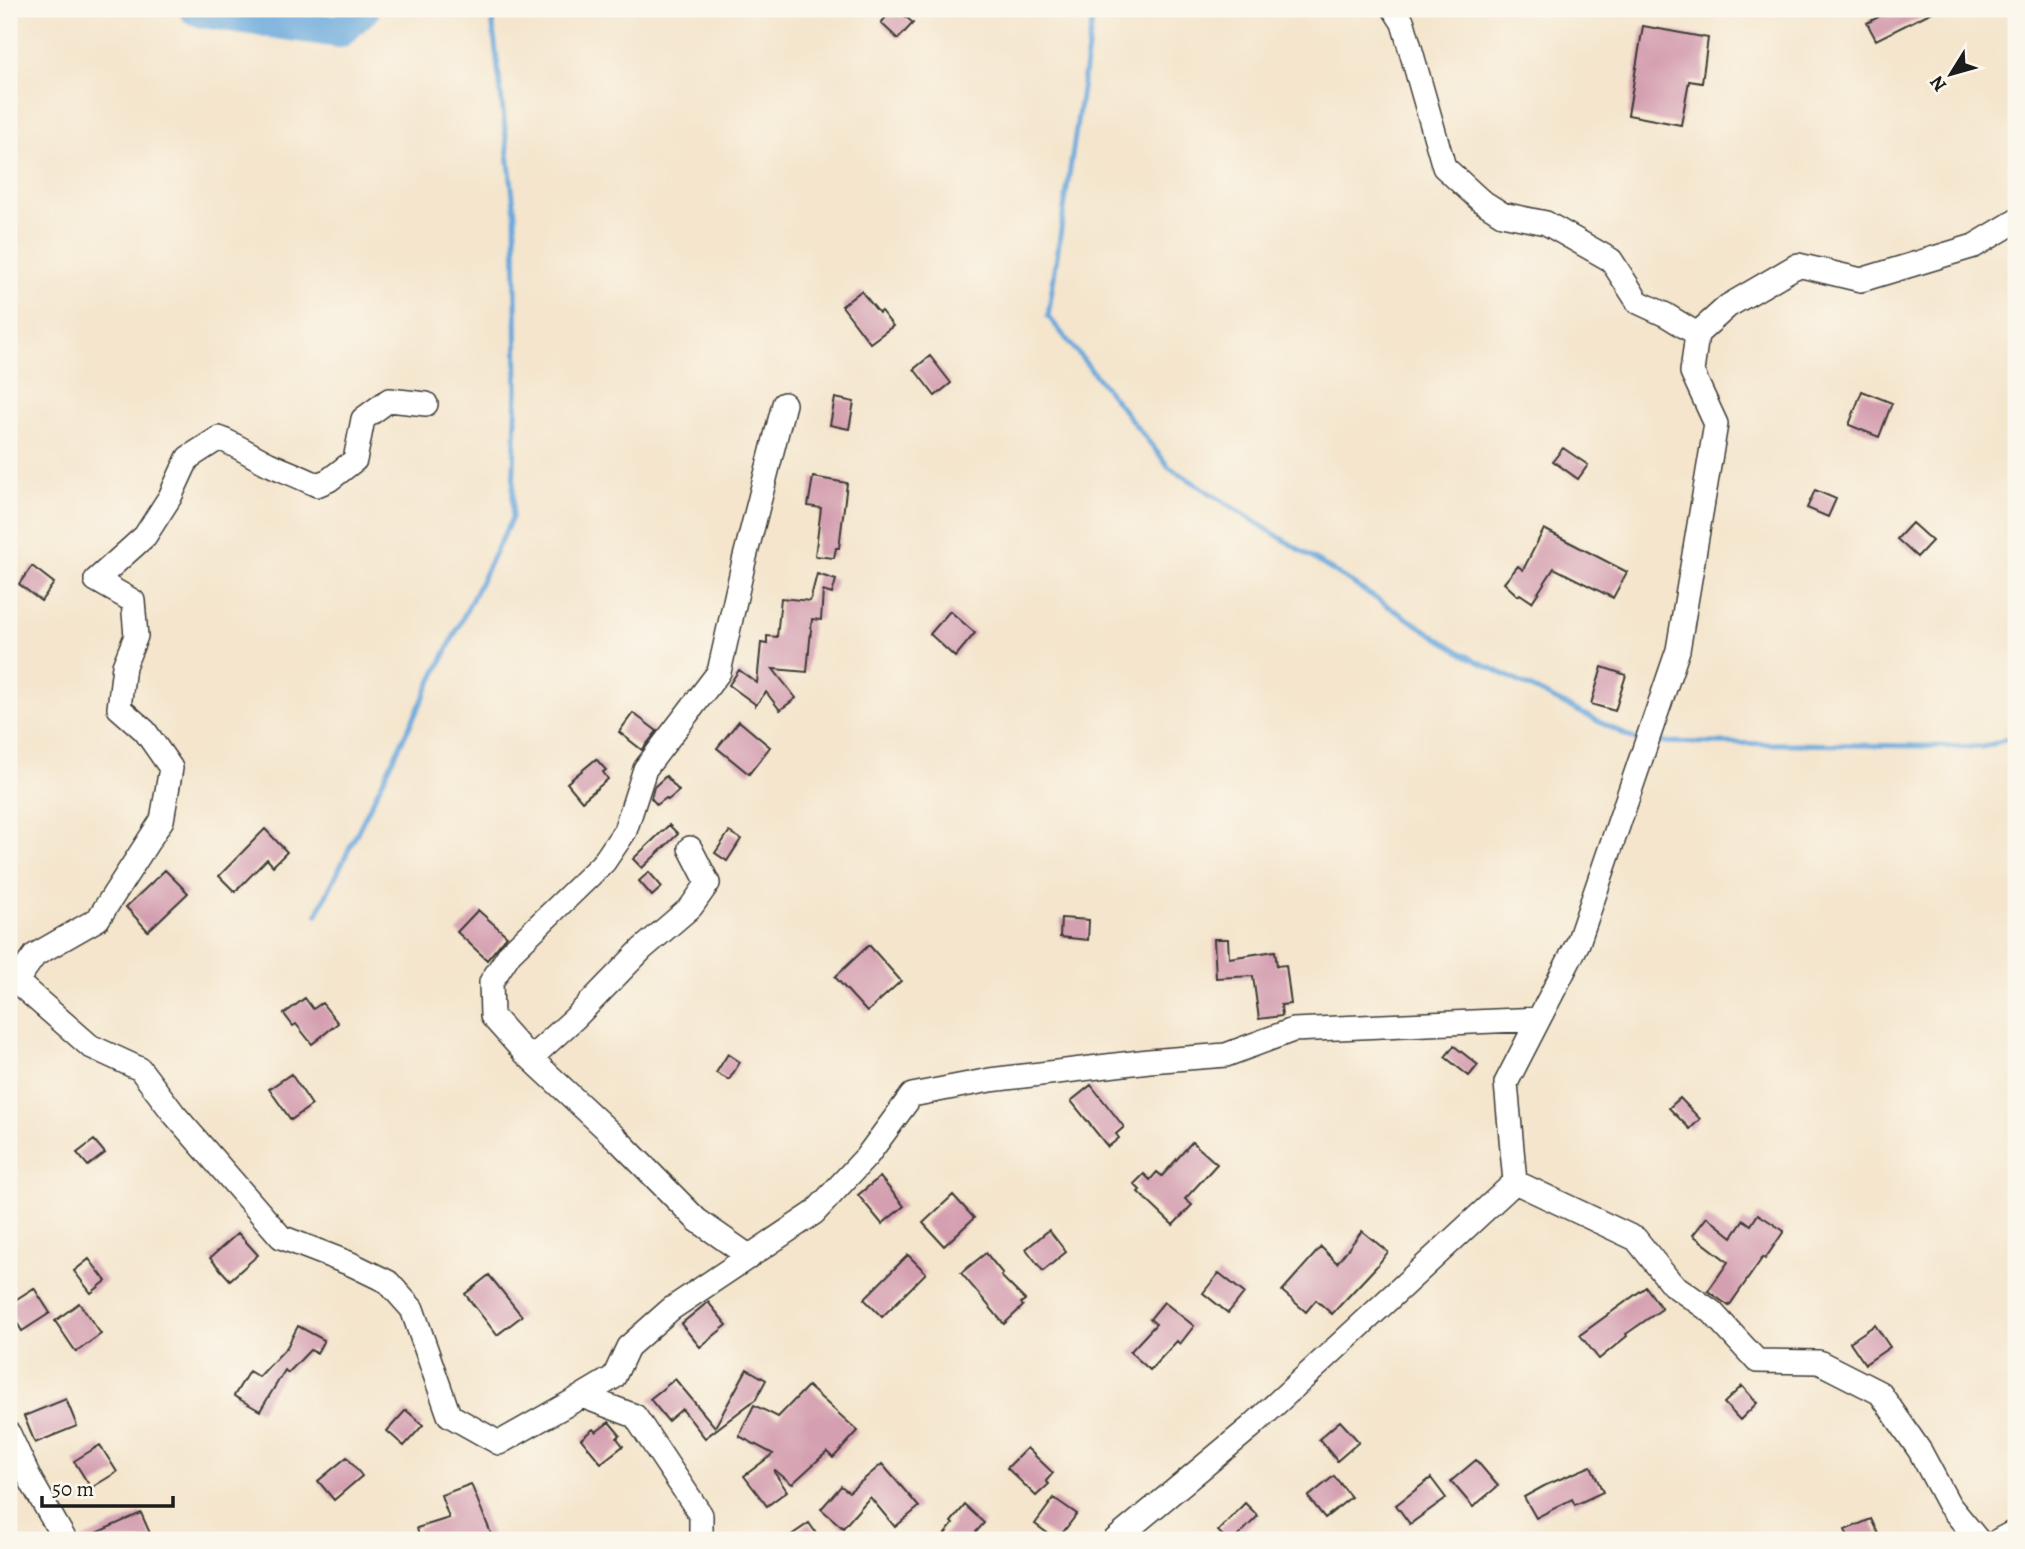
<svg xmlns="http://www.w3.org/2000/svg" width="2025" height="1549" font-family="Alegreya,serif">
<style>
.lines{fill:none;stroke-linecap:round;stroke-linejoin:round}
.stream{stroke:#68a7db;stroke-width:5}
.river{stroke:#68a7db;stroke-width:32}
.building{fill:#d49fb0}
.minor-casing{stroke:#3c3a36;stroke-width:26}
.minor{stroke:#fff;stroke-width:23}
</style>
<rect width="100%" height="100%" fill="#fbf7ec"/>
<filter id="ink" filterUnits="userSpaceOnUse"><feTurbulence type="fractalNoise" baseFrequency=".0143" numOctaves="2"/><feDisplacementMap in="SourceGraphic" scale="14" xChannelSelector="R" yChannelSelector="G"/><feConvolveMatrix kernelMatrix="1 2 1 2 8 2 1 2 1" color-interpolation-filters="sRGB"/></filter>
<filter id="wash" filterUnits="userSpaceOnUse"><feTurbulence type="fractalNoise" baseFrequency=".00686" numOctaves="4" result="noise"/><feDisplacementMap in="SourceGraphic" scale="28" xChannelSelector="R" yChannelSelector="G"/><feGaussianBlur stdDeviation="1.57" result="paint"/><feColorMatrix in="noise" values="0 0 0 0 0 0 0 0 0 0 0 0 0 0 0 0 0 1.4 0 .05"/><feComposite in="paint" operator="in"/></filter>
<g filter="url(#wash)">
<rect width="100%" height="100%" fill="#f4e5cc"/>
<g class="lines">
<path class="stream" d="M1094 9 1048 316 1169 467 1465 655 1640 742
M1654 742 1983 747 2016 736
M317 914 512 518 517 390 515 213 491 9"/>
<path class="river" d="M195 9 203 12 339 32 364 9"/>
</g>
<g id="blocks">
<path class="building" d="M893 9H897L913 23 898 39 881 23Z
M1893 9H1938L1876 40 1867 23Z
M1643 26 1708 38 1702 83 1689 81 1681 125 1628 115Z
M861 291 879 313 881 311 893 326 870 343 842 306Z
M930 356 951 383 935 396 914 369Z
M1862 391 1892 403 1879 437 1849 425Z
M835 398 854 402 849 429 830 425Z
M1563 448 1588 465 1578 479 1553 461Z
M813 477 847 483 839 548H836L834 558 815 556 821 508 808 506Z
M1815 490 1836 499 1828 517 1807 508Z
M1912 523 1932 541 1917 557 1897 539Z
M1544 529 1627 572 1613 598 1554 568 1532 602 1520 594 1518 596 1504 583 1518 566 1523 570Z
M32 566 54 583 41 601 19 584Z
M817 574 836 580 832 594 823 591 821 620 812 619 807 672 773 669 796 698 780 710 766 692 755 706V704L729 685 739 670 757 683 761 643 767 644V636L777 637 781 598 810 601Z
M950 611 975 633 955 657 930 634Z
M1602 667 1626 675 1615 711 1591 704Z
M633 713 657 731 642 750 619 732Z
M739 721 770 747 749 774 717 748Z
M596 759 606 770 603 772 608 779 582 801 567 783Z
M666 776 679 791 668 800 666 798 657 805 651 798 654 787Z
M669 825 678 834 642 868 633 859Z
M265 829 287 852 273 866 267 859 235 892 219 876Z
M729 832 741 839 727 861 715 853Z
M165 870 188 893 148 931 126 907Z
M649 872 662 887 652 896 639 881Z
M478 910 507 936 487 960 457 932Z
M1061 918 1089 920 1088 940 1060 937Z
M1214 939H1228L1229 958 1275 951 1277 966 1286 965 1291 1004 1281 1005 1282 1016 1259 1019 1253 976 1216 978Z
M869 945 901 981 867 1012 835 977Z
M305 998 313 1009 322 1003 338 1023 312 1044 296 1024 293 1026 284 1014Z
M1454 1046 1478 1065 1469 1076 1445 1057Z
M728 1054 740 1062 729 1080 716 1073Z
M291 1074 312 1105 291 1120 269 1089Z
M1091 1085 1124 1127 1116 1134 1119 1138 1108 1147 1071 1101Z
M1680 1098 1700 1119 1690 1129 1669 1108Z
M94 1140 105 1153 88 1166 77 1153Z
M1192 1142 1217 1164 1185 1199 1192 1205 1173 1225 1138 1192 1140 1190 1134 1184 1144 1174 1150 1180 1157 1172 1162 1176Z
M880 1177 904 1206 882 1224 858 1195Z
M953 1195 974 1218 944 1246 923 1223Z
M1758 1214 1784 1231 1765 1259 1763 1257 1729 1306 1708 1291 1728 1262 1693 1235 1707 1217 1732 1237 1744 1220 1751 1225Z
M1049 1230 1066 1252 1043 1271 1026 1249Z
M1362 1231 1388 1252 1376 1267 1332 1314 1316 1300 1306 1312 1282 1291 1321 1247 1337 1263Z
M238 1233 258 1255 230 1280 210 1258Z
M986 1253 1003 1274 1001 1276 1025 1300 1021 1303 1023 1306 1004 1324 961 1273Z
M908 1255 926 1273 882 1317 864 1299Z
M89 1259 106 1281 91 1293 74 1271Z
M1219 1273 1244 1293 1228 1313 1203 1293Z
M489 1275 522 1316 497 1335 465 1294Z
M1646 1287 1662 1309 1626 1334 1627 1336 1599 1359 1580 1335Z
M34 1288 50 1313 22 1331 9 1310V1304Z
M708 1302 727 1325 700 1347 681 1324Z
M1164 1302 1194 1326 1180 1344 1177 1341 1150 1370 1130 1352 1156 1324 1150 1319Z
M79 1303 101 1334 76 1352 55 1321Z
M1875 1325 1890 1347 1865 1364 1850 1342Z
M298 1326 324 1340 317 1353 310 1350 288 1373 285 1370 260 1411 234 1396 249 1371 259 1377 287 1347Z
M747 1369 766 1380 756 1399 705 1438 682 1409 668 1421 650 1399 675 1379 715 1427Z
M808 1386 858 1431 833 1458 827 1452 792 1484 775 1470 774 1472 787 1491 767 1506 744 1476 773 1454 739 1436 754 1405 778 1417Z
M1742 1386 1757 1403 1740 1420 1724 1403Z
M66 1399 77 1426 35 1443 24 1416Z
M406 1410 423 1425 404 1446 387 1431Z
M1340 1421 1359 1442 1337 1461 1319 1439Z
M609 1422 620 1435 617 1438 623 1446 601 1463 581 1439 593 1429 596 1432Z
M100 1445 117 1472 91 1488 74 1461Z
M1027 1448 1053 1473 1046 1481 1049 1484 1036 1496 1007 1468Z
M347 1457 362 1476 334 1500 318 1481Z
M1476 1460 1498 1486 1473 1507 1451 1481Z
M882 1464 919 1507 895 1527 870 1497 843 1528 821 1509 841 1486 849 1492Z
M1591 1466 1603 1492 1575 1505 1572 1499 1536 1518 1524 1497 1546 1485Z
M1334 1476 1351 1497 1325 1518 1308 1497Z
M1431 1478 1446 1498 1410 1524 1396 1505Z
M471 1484 492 1536 480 1540H420L417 1528 449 1518 441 1495Z
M1054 1498 1077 1514 1057 1540 1035 1524Z
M1245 1503 1258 1516 1234 1540H1227L1218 1531Z
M965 1505 984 1523 969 1540H940L953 1524 951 1522Z
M141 1513 153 1540H80Z
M1871 1519 1881 1540H1850L1845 1530Z
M809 1523 821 1540H784Z"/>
</g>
</g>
<g filter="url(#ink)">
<use href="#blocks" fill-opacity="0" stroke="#3c3a36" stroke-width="2"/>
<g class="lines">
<g class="minor-casing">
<path id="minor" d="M1394 9 1403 23 1444 167 1480 200 1502 214 1546 223 1611 260 1638 302 1666 315 1697 334
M9 975 90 1046 140 1069 174 1114 281 1237 351 1264 388 1282 412 1309 449 1415 499 1443 582 1396 635 1416 701 1515V1540
M17 980 35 955 98 919 162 820 171 768 145 731 119 708 124 666 136 636 133 601 96 580 145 536 170 497 188 458 219 438C237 445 252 456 269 464 285 471 301 477 317 485L329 480 355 460 363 419 389 400 426 404
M531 1058 575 1018 642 949 691 907 708 883 690 848
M1515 1182 1636 1239 1672 1284 1712 1312 1757 1361 1819 1362 1880 1393 1920 1451 1949 1505 1978 1540
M750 1257 697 1220 618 1140 525 1053 492 1016 491 982 510 953 604 862 625 831 645 769 719 672 744 561 784 404
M582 1396 614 1377 628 1347 671 1309 814 1213 867 1156 912 1095 990 1080 1149 1061 1226 1055 1293 1030 1539 1019
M9 1434 31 1481 65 1540
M1115 1540 1251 1427 1515 1182 1506 1083 1578 943 1678 650 1716 424 1692 372 1697 334 1728 306 1798 265 1861 280 1974 246 2016 221
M1999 1540 2016 1531"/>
</g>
<use href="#minor" class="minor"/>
</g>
</g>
<rect width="2025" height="1549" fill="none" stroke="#fbf7ec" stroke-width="35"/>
<g transform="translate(1951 74) rotate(233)" stroke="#fbf7ec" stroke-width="5" paint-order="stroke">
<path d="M0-5L12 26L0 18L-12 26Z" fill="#1c1c1c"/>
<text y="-10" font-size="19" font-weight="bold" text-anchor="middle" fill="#1c1c1c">N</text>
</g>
<path d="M42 1496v10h131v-10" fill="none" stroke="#1c1c1c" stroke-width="3.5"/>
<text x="52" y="1496" font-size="21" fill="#1c1c1c" stroke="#fbf7ec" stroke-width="5" paint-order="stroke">50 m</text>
</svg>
